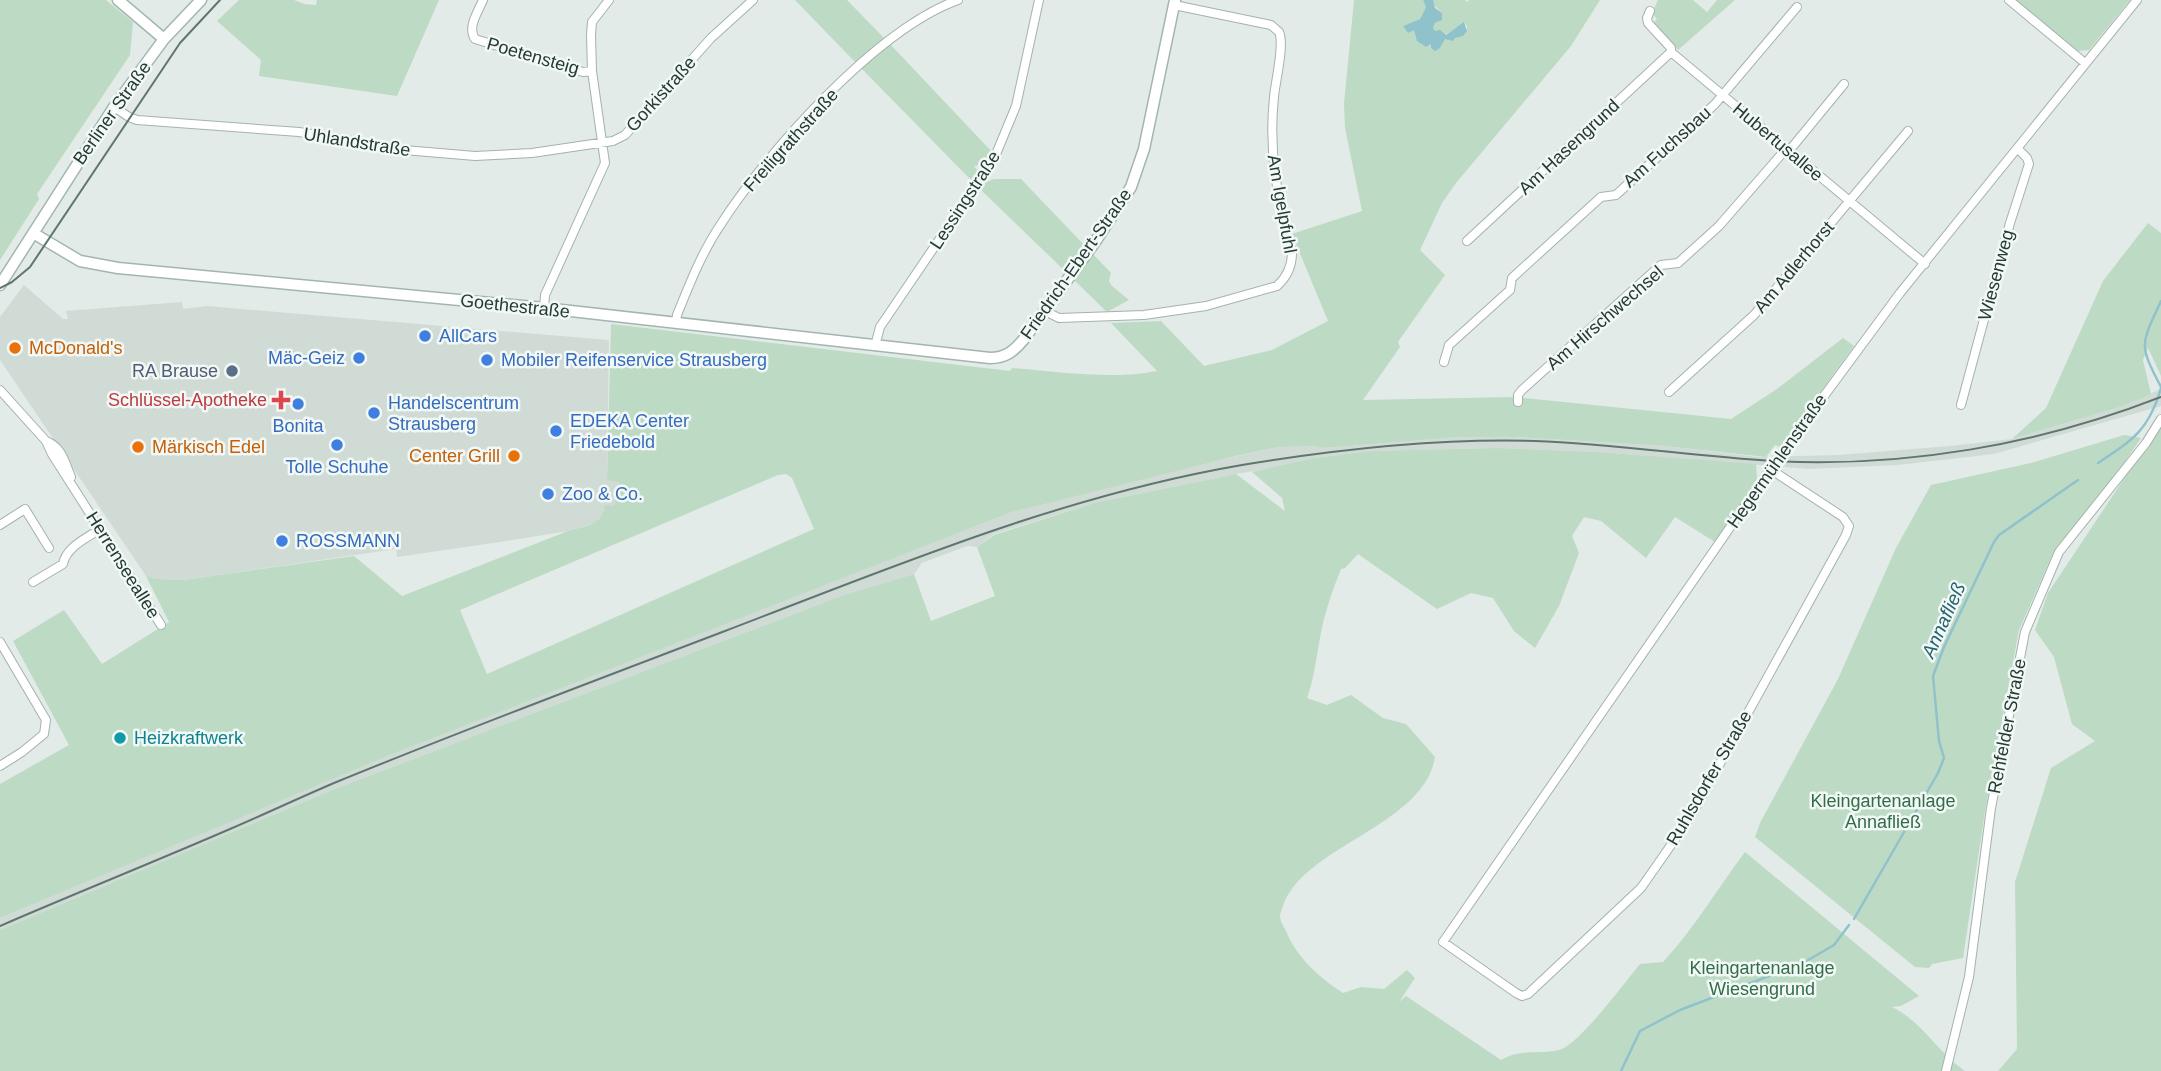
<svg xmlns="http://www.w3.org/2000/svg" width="2161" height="1071" font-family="Helvetica,sans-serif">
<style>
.built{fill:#d1dbd6}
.green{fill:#bddac5;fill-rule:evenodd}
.water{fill:#90c2cb}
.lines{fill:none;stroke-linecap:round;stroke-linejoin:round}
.stream{stroke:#90c2cb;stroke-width:2.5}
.street-casing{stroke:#a5b2ae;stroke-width:10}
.secondary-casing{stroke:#a2b6af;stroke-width:13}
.street{stroke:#fff;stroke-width:8}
.secondary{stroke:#fff;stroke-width:10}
.tram{stroke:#5f766f;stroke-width:2}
.shop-dot{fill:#3f7fe0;stroke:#f2f8f5;stroke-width:2.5}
.food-dot{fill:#e8710a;stroke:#f2f8f5;stroke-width:2.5}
.service-dot{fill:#5c6f8a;stroke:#f2f8f5;stroke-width:2.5}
.health-dot{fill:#e0444e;stroke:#f2f8f5;stroke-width:2.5}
.culture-dot{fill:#0f9aa8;stroke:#f2f8f5;stroke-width:2.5}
.labels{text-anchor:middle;stroke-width:5;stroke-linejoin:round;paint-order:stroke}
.street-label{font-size:18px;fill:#243a34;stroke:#f2f8f5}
.shop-label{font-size:18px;fill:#366cbe;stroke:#f2f8f5;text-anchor:start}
.food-label{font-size:18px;fill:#c56008;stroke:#f2f8f5;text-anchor:start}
.service-label{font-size:18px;fill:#4e5e75;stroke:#f2f8f5;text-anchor:end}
.health-label{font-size:18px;fill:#be3a42;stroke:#f2f8f5;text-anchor:end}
.culture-label{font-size:18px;fill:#0d838f;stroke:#f2f8f5;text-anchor:start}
.park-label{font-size:18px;fill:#326d49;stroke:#f2f8f5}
.water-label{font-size:19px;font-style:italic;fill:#246470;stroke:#f2f8f5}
</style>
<rect width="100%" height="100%" fill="#e2ebe7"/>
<path class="built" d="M24 285 63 319H68L66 311 182 302 183 309 207 306 609 340 607 479 619 481 614 506 604 513 595 523 568 531 500 542 397 557 396 549 184 580 157 579 146 576 0 360V317Z
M2161 389V406L1994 454 1898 465 1808 469 1598 452 1497 448 1370 451 1315 458 1291 465 1236 474 1094 503 994 534 977 547 967 546 922 563 914 574 844 595 332 790 0 930V918L387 755 582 679 1012 512 1172 471 1278 447 1314 446 1322 448 1460 437H1515L1665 446 1758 457 1838 455 1950 446 2012 439 2120 407Z"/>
<path class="green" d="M0 0H106L133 22 130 55 37 194 39 199 0 260Z
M239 0H294L304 4 316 5 317 0H439L397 96 259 76 261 60 217 21Z
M795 0H847L884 38 856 63Z
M1354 0H1423L1426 7 1420 19 1403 26 1414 30 1426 47 1432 43 1440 48 1445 38H1455L1467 31V26L1464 23 1445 35 1435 32 1433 28 1435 23 1442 19V13L1433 4V0H1465L1467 2 1469 0H1600L1571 46 1456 183 1442 203 1420 250 1445 275 1398 342 1400 347 1363 400 1514 397 1731 419 1777 389 1843 338 1854 346 1780 447 1775 445 1766 457 1665 446 1515 437H1460L1322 448 1314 446 1278 447 1236 456 1012 512 392 754 0 918V784L69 745 13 641 64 610 102 664 169 622 146 576 157 579 184 580 354 556 402 596 568 531C585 526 603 525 605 505L614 506 619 482 607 480 611 324 1010 371 1012 368C1059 372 1111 380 1157 371L1111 323 1161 321 1204 366 1272 350 1328 321 1292 234 1362 211 1345 128 1344 104ZM786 474 792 478 814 529 487 674 460 610 778 475Z
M1658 0H1693L1707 12 1717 0H1735L1678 50 1653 23 1657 19 1652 13Z
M2016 0H2130L2089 50 2077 51Z
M890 44 992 152 984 169 979 165 974 166 980 174 974 183 860 67Z
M994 179H1021L1086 247 1067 273 979 188 983 183Z
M2148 223 2161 233V376L2148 348 2143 360 2151 394 2120 407 2012 439 2046 408 2103 281Z
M1092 253 1111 273 1109 281 1112 286 1129 300 1107 312 1074 280Z
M2161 423V1071H1998L2017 1049 2015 882 2051 768 2095 741 2072 724 2054 657 2035 630 2048 593Z
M2124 435 2141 438 2118 472 2054 551 2019 630 1985 811 1963 958 1932 964 1929 968 1915 967 1755 837 1760 823 1838 679 1896 548 1931 485 2031 463Z
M1497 448 1598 452 1756 464 1757 479 1715 542 1675 517 1646 558 1601 521 1584 517 1572 536 1579 553 1559 606 1535 648 1514 631 1493 598 1471 593 1437 609 1358 554 1345 568 1341 569C1332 592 1324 614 1320 638 1316 659 1314 679 1307 698L1327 705 1351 695 1383 718 1406 724 1435 757C1424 826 1303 846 1283 906 1282 908 1280 915 1280 916 1280 921 1284 927 1286 931 1296 957 1320 978 1343 993L1361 987 1384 989 1407 970 1415 978 1399 1002 1406 996 1501 1060C1523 1048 1537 1055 1559 1050 1577 1047 1626 981 1640 964L1663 962C1694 929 1717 889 1745 852L1919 996 1901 1006 1892 1007C1923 1022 1937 1052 1965 1071H0V930L332 790 844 595 914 574 931 621 995 596 977 547 994 535 1094 503 1236 474 1285 511 1282 498 1252 472 1315 458 1370 451Z"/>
<path class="water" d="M1423 0H1433L1435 8 1442 13V20L1435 23 1433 28 1435 31 1440 30 1446 35 1464 22 1467 31 1463 36 1455 38 1453 41 1445 39 1440 48 1435 51 1431 48V44L1426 47 1417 41 1414 30 1408 33 1403 26 1420 19 1426 7Z"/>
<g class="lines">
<path class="stream" d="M2161 301C2141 345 2138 343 2161 387
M2098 463C2133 440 2149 430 2161 388
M1854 919 1938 773 1944 758 1939 741 1933 676 1944 647 1994 542 1999 535 2078 480
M1621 1071 1640 1031 1680 1010 1803 963 1834 945 1849 925"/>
<g class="street-casing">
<path id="street" d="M483 0C478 12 467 27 475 39L583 72 592 71
M2009 0 2085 63
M1650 11 1647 18 1648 23 1671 48V52L1925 264
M114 107 129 117 137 120 299 132 404 150 475 156 532 153 613 141 625 135 632 127 711 38 753 0
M1789 151 1844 84
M1467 241 1671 52
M544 308 545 295 605 163 592 71 591 35 592 22 609 0
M1045 311 1059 318 1144 315 1206 306 1277 286C1287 277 1292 267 1292 253 1278 199 1268 154 1274 97 1275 83 1285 44 1279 32 1278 31 1272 26 1271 25L1174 5
M676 323 677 315C690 283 702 252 721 224 768 151 877 29 958 0
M875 346 880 327 994 159 1016 106 1039 0
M1444 362 1449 345 1510 290 1512 278 1601 197 1616 195 1715 104 1797 7
M0 390 46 441 52 454 161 625
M1669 392 1754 315 1908 131
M1518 402V395L1522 390 1661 265 1678 263 1719 226 1786 149
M1961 405 2010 223 2029 164 2027 158 2018 149
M46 441C62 447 65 463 71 477
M1770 469 1843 517 1849 526 1846 535 1691 816 1678 835 1641 888 1528 994 1522 996 1516 993 1443 942 1776 461 1900 293 2137 0
M0 525 25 509 49 548
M33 582 63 564C66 547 87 538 100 529
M0 642 46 720 44 734 22 752 0 766
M1946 1071 1969 977 1991 808 2025 632 2059 552 2146 443 2161 419"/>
</g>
<g class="secondary-casing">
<path id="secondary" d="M118 0 164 39
M33 233 80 261 118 268 544 308 990 358C1006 358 1014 351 1024 339L1095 242 1131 187 1144 149 1175 0
M0 285 114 107 164 39 201 0"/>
</g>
<use href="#street" class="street"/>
<use href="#secondary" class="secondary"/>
<path class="tram" d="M0 288 12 282 30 267 180 43 220 0
M0 926C76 893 154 862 230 829 265 814 299 798 334 783 463 730 594 681 725 631 895 566 1061 496 1242 465 1339 449 1437 438 1535 441 1615 444 1693 456 1772 461 1904 468 2038 445 2161 397"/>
</g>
<g class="shop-dot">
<circle cx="425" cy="336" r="7"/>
<circle cx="359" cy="358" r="7"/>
<circle cx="487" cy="360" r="7"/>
<circle cx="298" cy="404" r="7"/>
<circle cx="374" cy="413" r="7"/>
<circle cx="556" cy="431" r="7"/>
<circle cx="337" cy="445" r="7"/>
<circle cx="548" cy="494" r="7"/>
<circle cx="282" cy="541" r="7"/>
</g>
<g class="food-dot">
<circle cx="15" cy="348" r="7"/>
<circle cx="138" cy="447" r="7"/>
<circle cx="514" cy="456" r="7"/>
</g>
<circle class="service-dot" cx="232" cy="371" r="7"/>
<path class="health-dot" d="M277.5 389.5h7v7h7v7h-7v7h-7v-7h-7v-7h7z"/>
<circle class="culture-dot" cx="120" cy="738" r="7"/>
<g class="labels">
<g class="street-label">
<text transform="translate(533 56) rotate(16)" y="6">Poetensteig</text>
<text transform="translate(661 94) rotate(-48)" y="6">Gorkistraße</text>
<text transform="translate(112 113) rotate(-55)" y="6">Berliner Straße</text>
<text transform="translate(791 140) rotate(-48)" y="6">Freiligrathstraße</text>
<text transform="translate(357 142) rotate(9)" y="6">Uhlandstraße</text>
<text transform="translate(1778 142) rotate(40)" y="6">Hubertusallee</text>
<text transform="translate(1569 147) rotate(-43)" y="6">Am Hasengrund</text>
<text transform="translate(1667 147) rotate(-42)" y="6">Am Fuchsbau</text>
<text transform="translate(965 200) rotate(-57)" y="6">Lessingstraße</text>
<text transform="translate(1282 204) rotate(80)" y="6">Am Igelpfuhl</text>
<text transform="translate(1076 264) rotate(-55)" y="6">Friedrich-Ebert-Straße</text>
<text transform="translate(1794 267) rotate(-50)" y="6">Am Adlerhorst</text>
<text transform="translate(1996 275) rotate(-75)" y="6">Wiesenweg</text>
<text transform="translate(515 306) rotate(6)" y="6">Goethestraße</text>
<text transform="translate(1605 318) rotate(-41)" y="6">Am Hirschwechsel</text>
<text transform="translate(1777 461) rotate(-55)" y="6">Hegermühlenstraße</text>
<text transform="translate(123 565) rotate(58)" y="6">Herrenseeallee</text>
<text transform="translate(2007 726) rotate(-79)" y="6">Rehfelder Straße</text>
<text transform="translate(1709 778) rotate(-60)" y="6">Ruhlsdorfer Straße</text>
</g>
<g class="shop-label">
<text x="439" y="342">AllCars</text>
<text x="345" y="364" text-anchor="end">Mäc-Geiz</text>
<text x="501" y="366">Mobiler Reifenservice Strausberg</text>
<text x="388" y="409">Handelscentrum<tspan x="388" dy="21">Strausberg</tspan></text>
<text x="570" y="427">EDEKA Center<tspan x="570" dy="21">Friedebold</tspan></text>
<text x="298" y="432" text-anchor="middle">Bonita</text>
<text x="337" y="473" text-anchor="middle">Tolle Schuhe</text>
<text x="562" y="500">Zoo &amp; Co.</text>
<text x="296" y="547">ROSSMANN</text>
</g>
<g class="food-label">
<text x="29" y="354">McDonald's</text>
<text x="152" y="453">Märkisch Edel</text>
<text x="500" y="462" text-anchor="end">Center Grill</text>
</g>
<g class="service-label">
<text x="218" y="377">RA Brause</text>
</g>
<g class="health-label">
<text x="267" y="406">Schlüssel-Apotheke</text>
</g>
<g class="culture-label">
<text x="134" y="744">Heizkraftwerk</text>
</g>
<g class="park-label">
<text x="1883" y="807">Kleingartenanlage<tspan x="1883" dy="21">Annafließ</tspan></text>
<text x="1762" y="974">Kleingartenanlage<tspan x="1762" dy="21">Wiesengrund</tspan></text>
</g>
<g class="water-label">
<text transform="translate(1943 620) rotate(-66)" y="7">Annafließ</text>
</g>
</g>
</svg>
